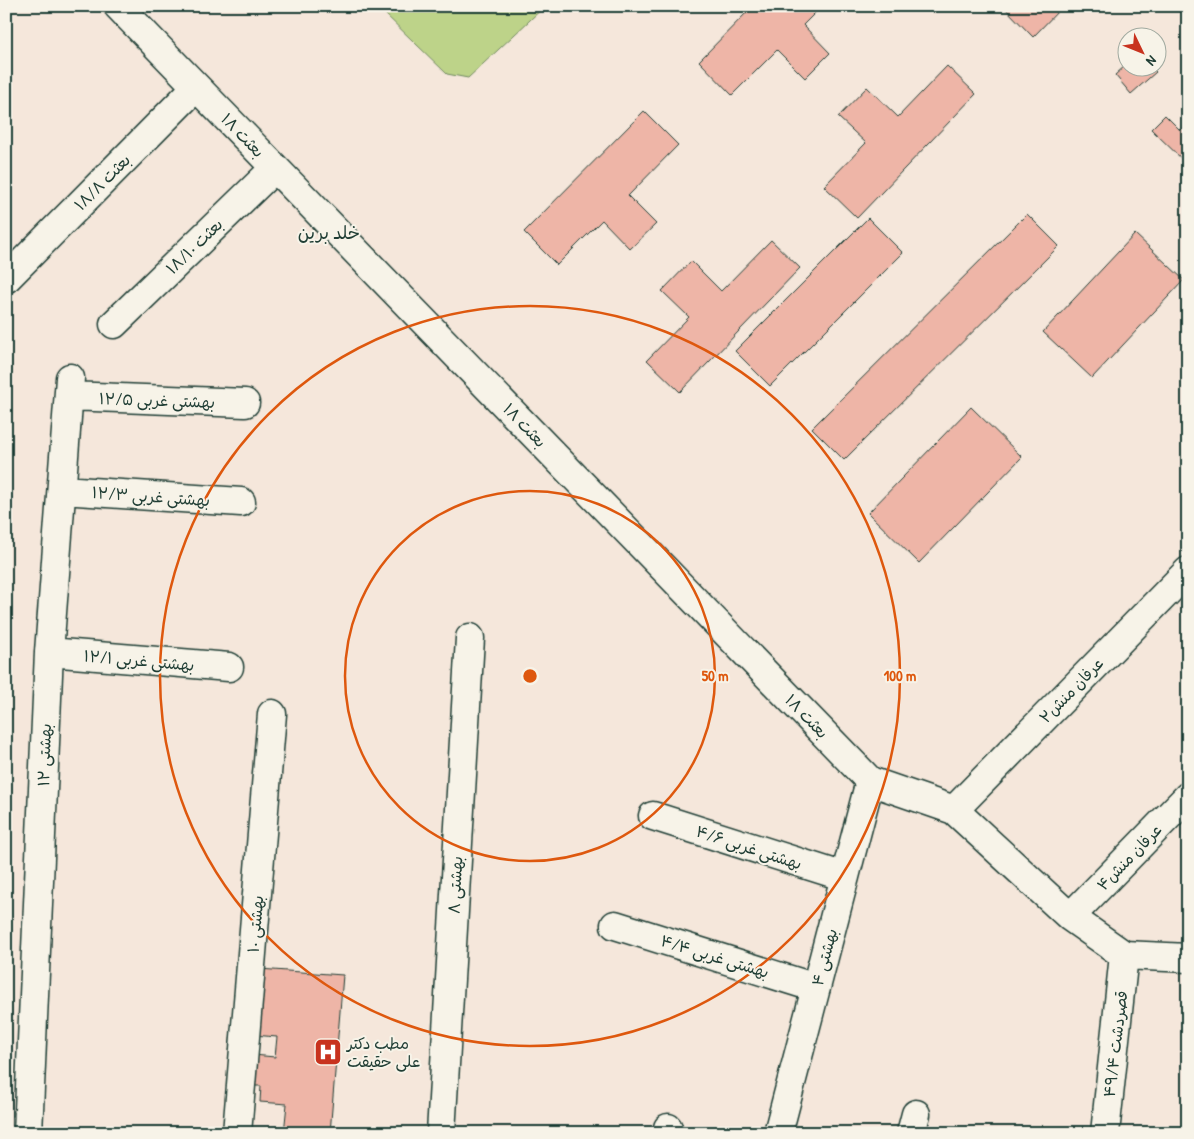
<svg xmlns="http://www.w3.org/2000/svg" width="1194" height="1139" font-family="'Patrick Hand','Playpen Sans Arabic',sans-serif">
<style>
.green{fill:#bdd389;stroke:#6e885e}
.building{fill:#eeb5a7;stroke:#1f3d34}
.lines{fill:none;stroke-linecap:round;stroke-linejoin:round}
.minor-casing{stroke:#1f3d34;stroke-width:31}
.minor{stroke:#f7f3e8;stroke-width:28}
.ring{fill:none;stroke:#de580e;stroke-width:2.5}
.labels{text-anchor:middle;stroke-width:4;stroke-linejoin:round;paint-order:stroke}
.street-label{font-size:16px;fill:#1f3d34;stroke:#f7f3e8}
.poi-label{font-size:16px;fill:#1f3d34;stroke:#f7f3e8;text-anchor:start}
.neighbourhood-label{font-size:18px;fill:#1f3d34;stroke:#f7f3e8}
.centre{fill:#de580e;stroke:#f7f3e8;stroke-width:2.5}
.ring-label{font-size:15px;text-anchor:middle;font-weight:bold;fill:#de580e;stroke:#f7f3e8;stroke-width:4;stroke-linejoin:round;paint-order:stroke}
</style>
<rect width="100%" height="100%" fill="#f5e7db"/>
<filter id="ink" filterUnits="userSpaceOnUse"><feTurbulence type="fractalNoise" baseFrequency=".02" numOctaves="2"/><feDisplacementMap in="SourceGraphic" scale="10" xChannelSelector="R" yChannelSelector="G"/><feConvolveMatrix kernelMatrix="1 2 1 2 8 2 1 2 1" color-interpolation-filters="sRGB"/></filter>
<g filter="url(#ink)">
<path class="green" d="M380 6H545L468 78 447 74 381 10Z"/>
<path class="building" d="M753 6H822L803 25 830 53 805 78 777 50 732 95 699 61Z
M1003 6H1063L1033 37Z
M1126 65V68H1152L1156 72 1131 94 1115 75Z
M947 66 976 94 857 218 824 186 866 143 838 117 867 87 898 117Z
M644 111 678 145 628 196 656 224 630 249 602 220 557 265 524 232Z
M1165 115 1180 130 1188 122V165L1151 129Z
M1027 214 1059 246 844 460 812 428Z
M868 218 903 253 770 386 735 351Z
M1135 234 1184 280 1092 378 1043 332Z
M771 240 800 268 680 392 647 360 689 317 662 291 691 261 721 291Z
M971 407 1022 457 919 563 868 513Z
M259 969 343 975 330 1133H284L287 1104 260 1102 261 1086H250L253 1055 275 1057 277 1037 254 1035Z"/>
<g class="lines">
<g class="minor-casing">
<path id="minor" d="M118 6 870 781 954 810 1070 917 1124 955
M7 278 196 87
M114 324 275 168
M69 396 245 403
M62 490 241 502
M49 652 229 667
M954 810 1188 571
M653 816 845 877
M1070 917 1188 796
M615 925 816 988
M1124 955 1188 958
M28 1133 49 652 70 378
M237 1133 272 714
M441 1133 470 638
M667 1133 668 1128
M778 1133 870 781
M911 1133 916 1114
M1105 1133 1124 955"/>
</g>
<use href="#minor" class="minor"/>
</g>
</g>
<g class="ring">
<circle cx="530" cy="676" r="185"/>
<circle cx="530" cy="676" r="370"/>
</g>
<defs>
<g id="hospital-square" transform="scale(1.4375)"><rect x="-9" y="-9" width="18" height="18" rx="4" fill="#c8321e" stroke="#f7f3e8"/><path d="M-5-5h3v3.5h4V-5h3V5h-3V1.5h-4V5h-3Z" fill="#fff"/></g>
</defs>
<g fill-rule="evenodd">
<use href="#hospital-square" x="328" y="1052"/>
</g>
<g class="labels">
<g class="street-label">
<text transform="translate(243 135) rotate(46)" y="6">بعثت ۱۸</text>
<text transform="translate(102 182) rotate(-45)" y="6">۱۸/۸ بعثت</text>
<text transform="translate(194 246) rotate(-44)" y="6">۱۸/۱۰ بعثت</text>
<text transform="translate(157 400) rotate(2)" y="6">۱۲/۵ بهشتی غربی</text>
<text transform="translate(525 425) rotate(46)" y="6">بعثت ۱۸</text>
<text transform="translate(151 496) rotate(4)" y="6">۱۲/۳ بهشتی غربی</text>
<text transform="translate(139 660) rotate(5)" y="6">۱۲/۱ بهشتی غربی</text>
<text transform="translate(1071 690) rotate(-46)" y="6">عرفان منش۲</text>
<text transform="translate(807 716) rotate(46)" y="6">بعثت ۱۸</text>
<text transform="translate(44 755) rotate(-88)" y="6">۱۲ بهشتی</text>
<text transform="translate(749 847) rotate(18)" y="6">۴/۶ بهشتی غربی</text>
<text transform="translate(1129 857) rotate(-46)" y="6">عرفان منش۴</text>
<text transform="translate(455 885) rotate(-87)" y="6">۸ بهشتی</text>
<text transform="translate(255 924) rotate(-85)" y="6">۱۰ بهشتی</text>
<text transform="translate(715 956) rotate(17)" y="6">۴/۴ بهشتی غربی</text>
<text transform="translate(824 957) rotate(-75)" y="6">۴ بهشتی</text>
<text transform="translate(1115 1044) rotate(-83)" y="6">قصردشت ۴۹/۴</text>
</g>
<g class="poi-label">
<text x="347" y="1049">مطب دکتر<tspan x="347" dy="18">علی حقیقت</tspan></text>
</g>
<g class="neighbourhood-label">
<text x="329" y="239">خلد برین</text>
</g>
</g>
<circle cx="530" cy="676" r="8" class="centre"/>
<g class="ring-label">
<text x="715" y="681">50 m</text>
<text x="900" y="681">100 m</text>
</g>
<rect width="1194" height="1139" fill="none" stroke="#f7f3e8" stroke-width="25"/>
<rect x="12" y="12" width="1169" height="1114" fill="none" stroke="#1f3d34" stroke-width="2" filter="url(#ink)"/>
<g transform="translate(1142 52) rotate(133)"><circle r="24" fill="#f7f3e8" stroke="#a1aaa0"/>
<path d="M0-4L9 19L0 12L-9 19Z" fill="#c8321e"/>
<text y="-8" font-size="14" font-weight="bold" text-anchor="middle" fill="#1f3d34">N</text>
</g>
</svg>
